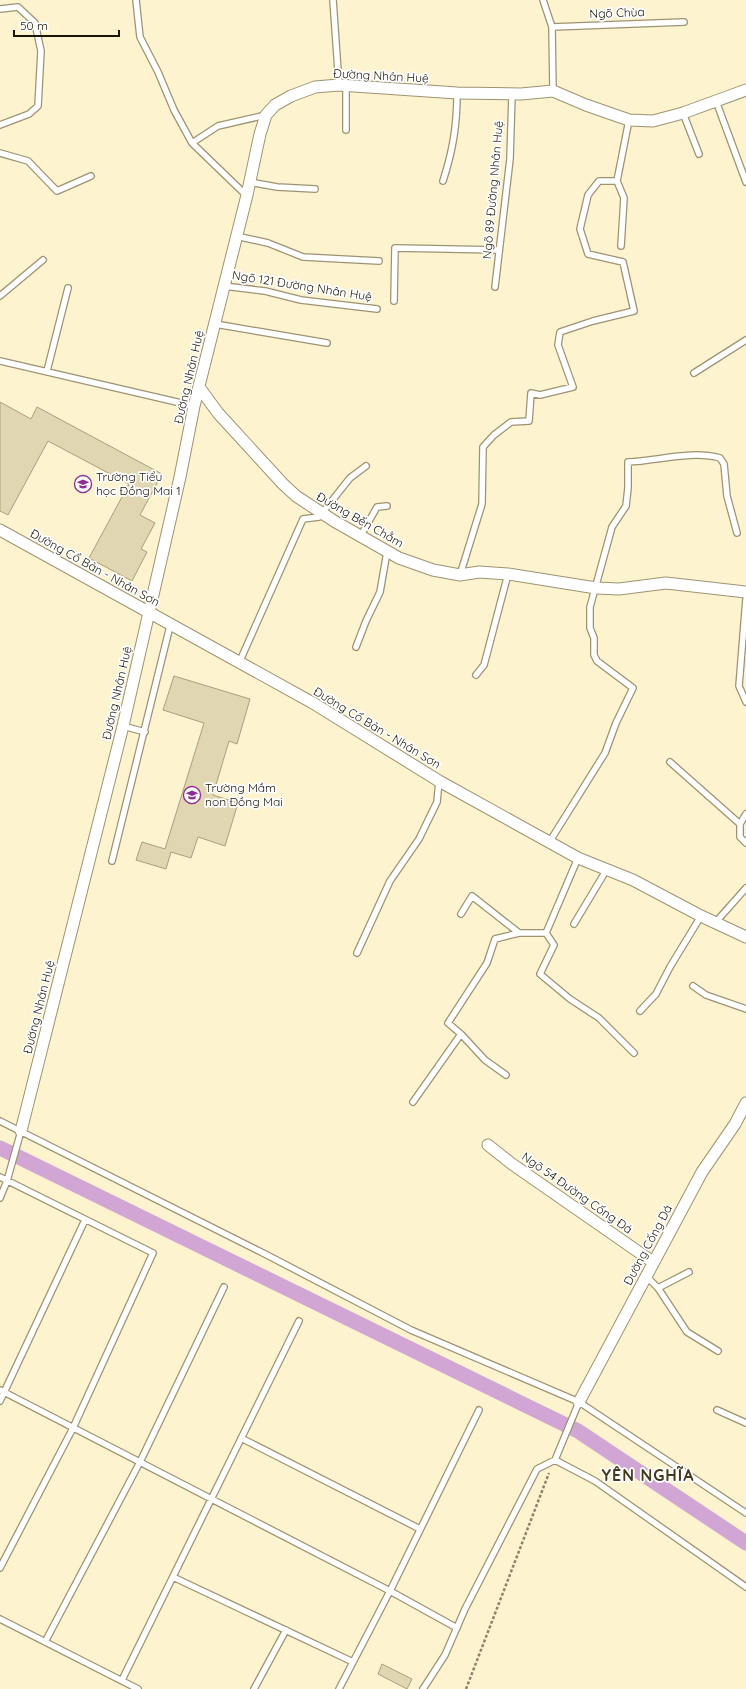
<svg xmlns="http://www.w3.org/2000/svg" width="746" height="1689" font-family="Quicksand,sans-serif">
<style>
.lines{fill:none;stroke-linecap:round;stroke-linejoin:round}
.canal{stroke:#d1a6d5;stroke-width:15}
.building{fill:#e0d6b2;stroke:#a89f7d}
.service-casing{stroke:#9d9372;stroke-width:8}
.minor-casing{stroke:#9d9372;stroke-width:13}
.path{stroke:#8b846c;stroke-width:2.5;stroke-dasharray:3 2;stroke-linecap:butt}
.service{stroke:#fff;stroke-width:5.5}
.minor{stroke:#fff;stroke-width:11}
.labels{text-anchor:middle;stroke-width:3.5;stroke-linejoin:round;paint-order:stroke}
.street-label{font-size:12px;fill:#1a170a;stroke:#fff}
.poi-label{font-size:12px;fill:#1a170a;stroke:#fff;text-anchor:start}
.district-label{font-size:16px;font-weight:bold;letter-spacing:1px;fill:#41391a;stroke:#fff}
</style>
<rect width="100%" height="100%" fill="#fdf3cf"/>
<g class="lines">
<path class="canal" d="M0 1148 578 1431 746 1543"/>
</g>
<path class="building" d="M0 402 31 419 37 407 162 474 140 515 155 523 141 549 147 552 132 581 89 558 129 484 48 441 8 515 0 511Z
M174 676 250 699 237 744 229 741 213 795 238 803 225 846 198 837 191 858 171 852 166 869 136 860 142 842 165 849 204 723 163 710Z
M382 1664 412 1679 407 1689 378 1674Z"/>
<g class="lines">
<g class="service-casing">
<path id="service" d="M136 0 140 37 158 72 174 110 192 143 246 195
M333 0 339 85
M543 0 552 27 553 91
M0 9 18 7 35 23 41 51 38 106 29 114 0 125
M552 27 684 22
M716 101 746 182
M683 113 699 154
M346 130V86
M192 143 218 126 266 115
M0 153 28 161 57 191 91 176
M443 181C453 150 457 125 457 93
M617 181 624 198 621 246
M617 181 629 120
M249 182 277 187 315 189
M236 236 268 243 303 257 379 261
M224 286 265 291 301 300 377 309
M495 287 510 159 512 94
M0 296 43 260
M394 301 395 248 499 250
M215 324 327 343
M0 361 194 406
M47 371 68 288
M694 373 746 340
M360 537 377 507 387 506
M460 575 482 504 483 447 494 435 511 422 529 421 531 393 540 395 573 387 558 345 560 332 593 321 634 311 623 262 588 254 580 229 588 195 599 181H617
M746 599 739 686 746 702
M356 647 366 621 380 592 387 552
M239 663 303 519 319 517 350 478 366 466
M476 675 484 665 508 574
M123 726 145 732
M670 762 740 824V837L746 843
M740 824 746 814
M550 841 605 753 616 723 633 688 597 661 594 655V638L590 628V607L612 527 626 506 628 488V462C658 461 691 450 720 458L724 464 727 496 737 533
M112 861 170 626
M461 914 472 896 519 933
M715 923 746 888
M574 924 607 869
M546 933 554 945 540 974 570 999 599 1018 634 1053
M546 933 578 858
M357 953 390 881 419 839 437 802 439 781
M693 986 706 995 746 1009
M640 1011 656 994 670 967 701 916
M506 1075 485 1060 461 1034 448 1023 487 963 495 939 519 933H546
M413 1102 461 1034
M0 1121 265 1254 411 1330 579 1402 746 1513
M0 1177 153 1253 73 1428 0 1568
M0 1198 7 1181 21 1131
M646 1276 658 1288 687 1332 718 1351
M658 1288 689 1272
M0 1390 390 1591 457 1628
M0 1401 85 1220
M717 1410 746 1423
M241 1438 420 1529
M555 1460 595 1481 746 1587
M173 1577 353 1662
M0 1619 138 1689
M45 1642 140 1462 224 1287
M122 1680 299 1321
M254 1689 286 1630
M339 1689 390 1591 479 1410
M423 1689 445 1655 465 1609 537 1469 555 1460 579 1402"/>
</g>
<g class="minor-casing">
<path id="minor" d="M199 387 218 413 283 484 296 496 334 521 399 558 433 570 460 575 479 572 508 574 596 588 619 589 666 583 746 592
M0 530 313 703 439 781 578 858 633 880 701 916 746 937
M21 1131 123 726 180 477 194 406 247 195 260 134 266 115 275 105 291 96 315 87 339 85 457 93 521 94 553 91 586 105 629 120 653 121 683 113 746 90
M488 1145 512 1164 653 1262
M579 1402 702 1172 735 1124 746 1103"/>
</g>
<path class="path" d="M466 1689 549 1473"/>
<use href="#service" class="service"/>
<use href="#minor" class="minor"/>
</g>
<defs>
<g id="school-ring" transform="scale(0.9)"><circle r="9.5" fill="#fff" stroke="#8d2e97" stroke-width="1.5"/><path d="M0-5L7-2L0 1L-7-2ZM-4 1L0 2.5L4 1V4Q0 6-4 4Z" fill="#8d2e97"/></g>
</defs>
<g fill-rule="evenodd">
<use href="#school-ring" x="83" y="484"/>
<use href="#school-ring" x="192" y="795"/>
</g>
<g class="labels">
<g class="street-label">
<text transform="translate(617 13) rotate(-2)" y="4">Ngõ Chùa</text>
<text transform="translate(381 76) rotate(3)" y="4">Đường Nhân Huệ</text>
<text transform="translate(493 190) rotate(-85)" y="4">Ngõ 89 Đường Nhân Huệ</text>
<text transform="translate(302 286) rotate(9)" y="4">Ngõ 121 Đường Nhân Huệ</text>
<text transform="translate(189 377) rotate(-77)" y="4">Đường Nhân Huệ</text>
<text transform="translate(360 520) rotate(30)" y="4">Đường Bến Chằm</text>
<text transform="translate(95 568) rotate(29)" y="4">Đường Cổ Bản - Nhân Sơn</text>
<text transform="translate(117 693) rotate(-77)" y="4">Đường Nhân Huệ</text>
<text transform="translate(377 728) rotate(31)" y="4">Đường Cổ Bản - Nhân Sơn</text>
<text transform="translate(39 1007) rotate(-76)" y="4">Đường Nhân Huệ</text>
<text transform="translate(577 1193) rotate(35)" y="4">Ngõ 54 Đường Cống Đá</text>
<text transform="translate(648 1245) rotate(-62)" y="4">Đường Cống Đá</text>
</g>
<g class="poi-label">
<text x="96" y="481">Trường Tiểu<tspan x="96" dy="14">học Đồng Mai 1</tspan></text>
<text x="205" y="792">Trường Mầm<tspan x="205" dy="14">non Đồng Mai</tspan></text>
</g>
<g class="district-label">
<text x="648" y="1481">YÊN NGHĨA</text>
</g>
</g>
<path d="M14 30v6h105v-6" fill="none" stroke="#1a170a" stroke-width="2"/>
<text x="20" y="30" font-size="12" fill="#1a170a" stroke="#ffffff" stroke-width="3" paint-order="stroke">50 m</text>
</svg>
